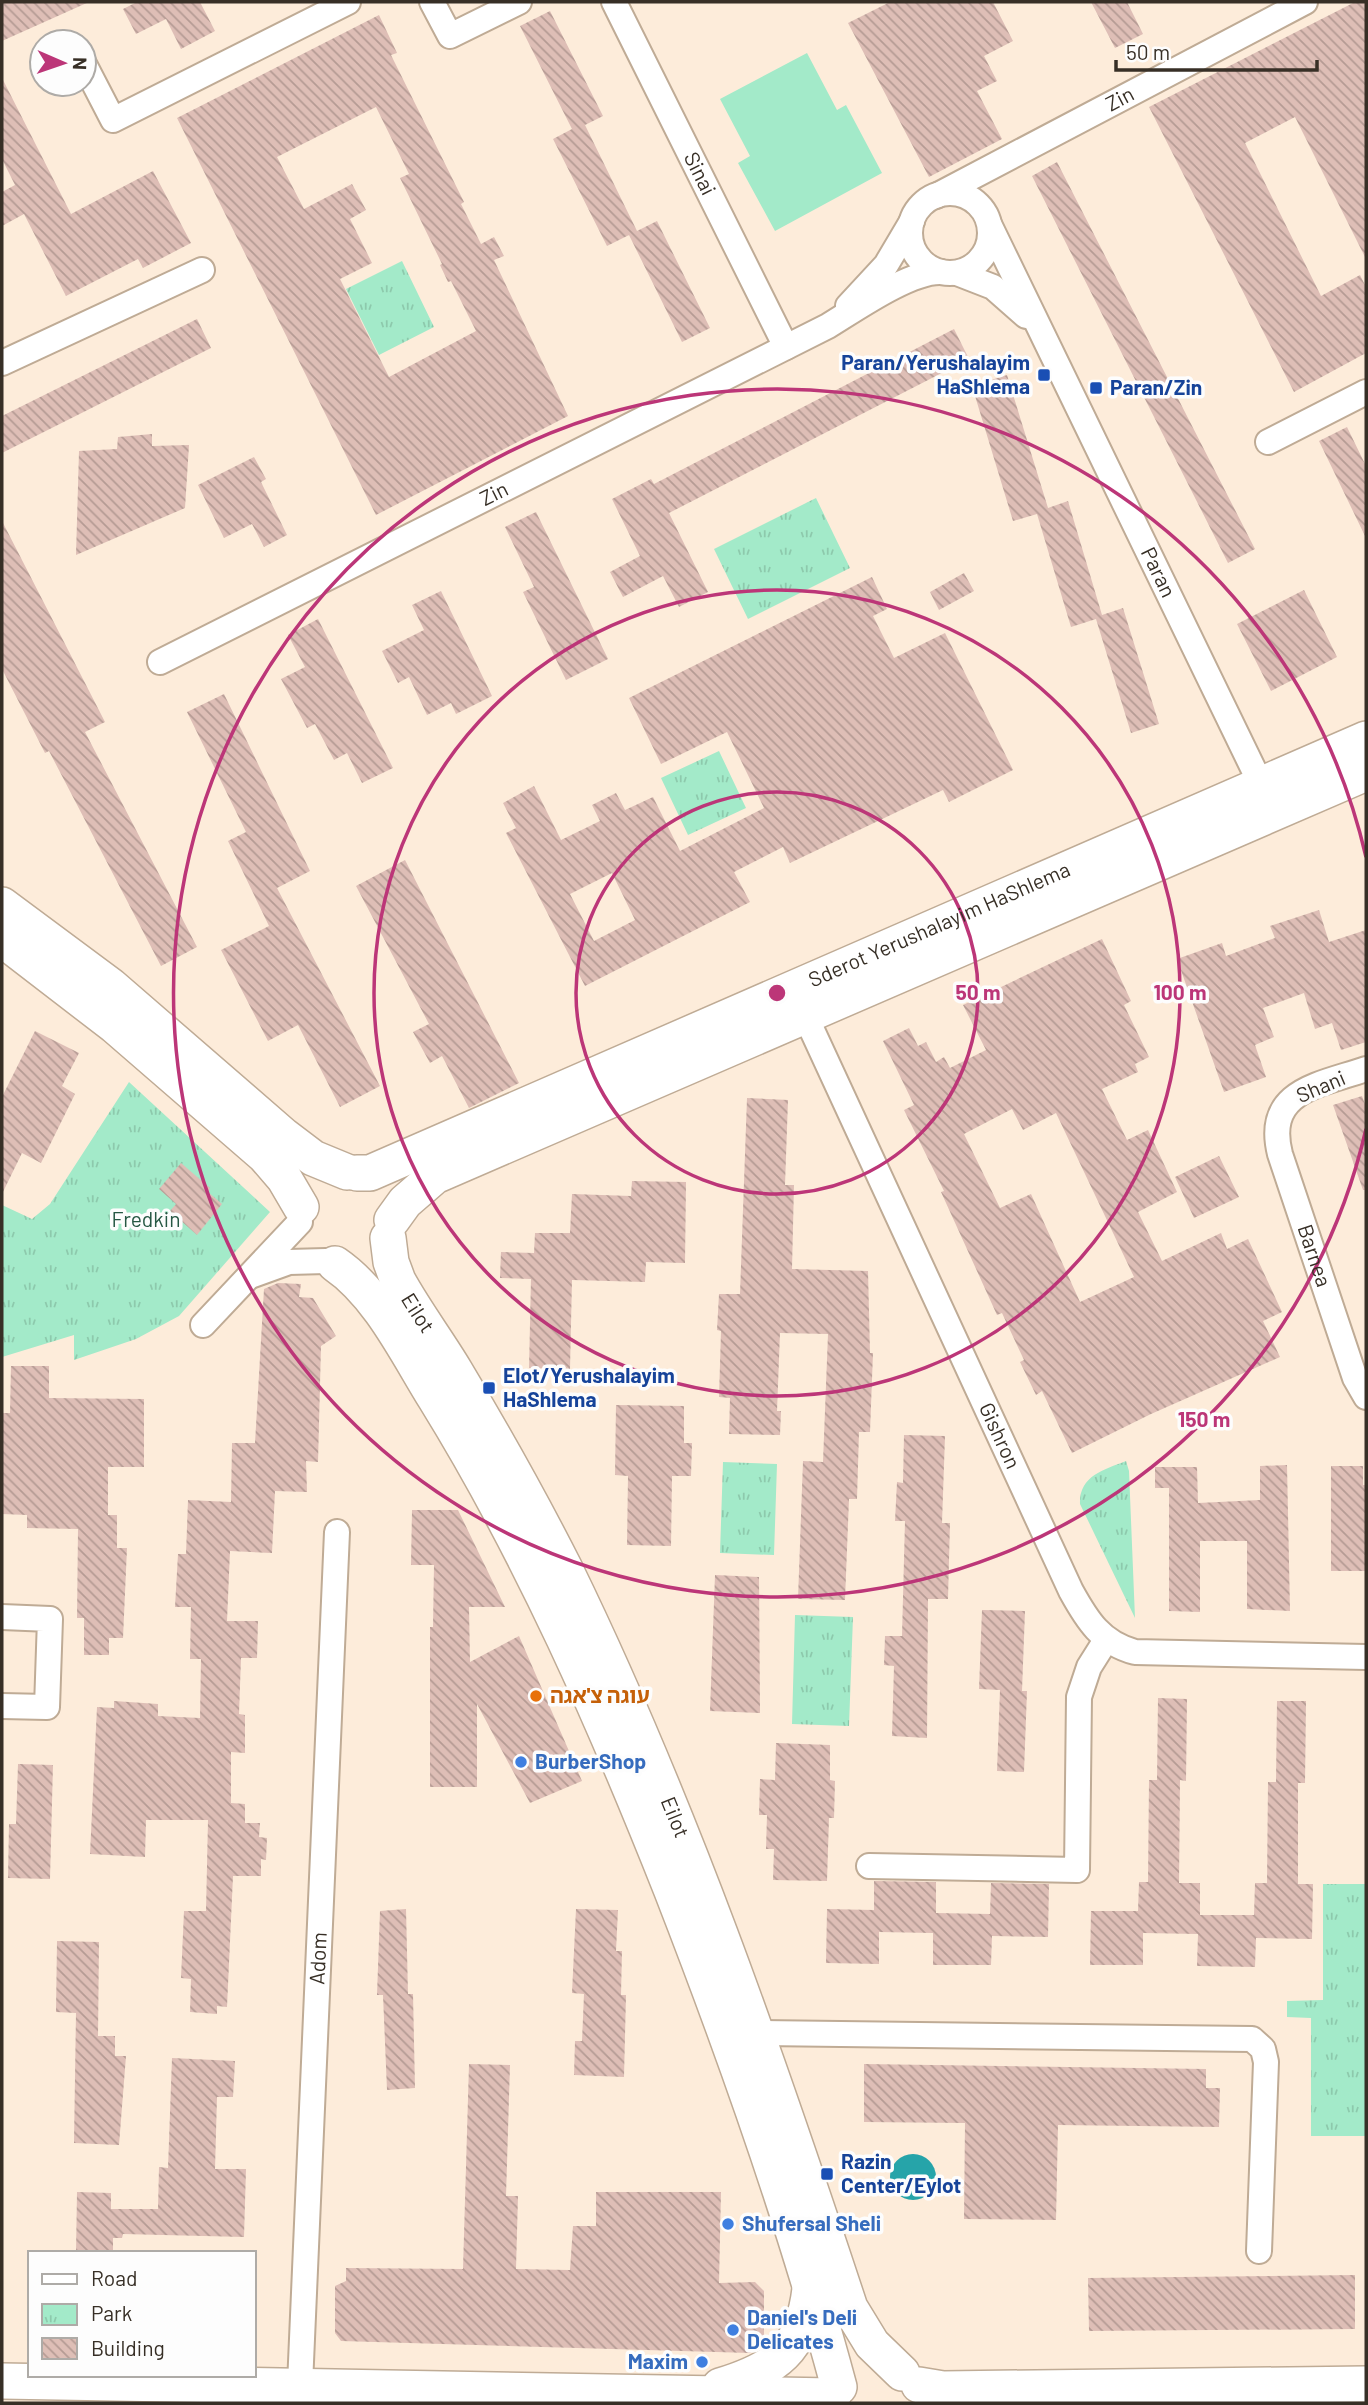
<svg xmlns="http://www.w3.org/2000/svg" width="1368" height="2405" font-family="Barlow,'Noto Sans Hebrew',sans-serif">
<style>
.park{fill:url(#park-tufts)}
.pitch{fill:#a3eac9}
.water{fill:#26a4a9}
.building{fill:url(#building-back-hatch);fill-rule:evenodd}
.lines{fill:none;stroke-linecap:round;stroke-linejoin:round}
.street-casing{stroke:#bfab95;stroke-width:28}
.secondary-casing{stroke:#bfab95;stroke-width:38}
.street{stroke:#fff;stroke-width:24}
.secondary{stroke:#fff;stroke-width:35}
.ring{fill:none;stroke:#bc3678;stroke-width:3.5}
.transit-dot{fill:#1a4fb4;stroke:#fdfdfd;stroke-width:2.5}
.food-dot{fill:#e8710a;stroke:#fdfdfd;stroke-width:2.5}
.shop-dot{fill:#3f7fe0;stroke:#fdfdfd;stroke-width:2.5}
.labels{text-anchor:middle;stroke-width:7;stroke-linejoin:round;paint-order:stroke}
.street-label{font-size:21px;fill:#372f26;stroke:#fdfdfd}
.transit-label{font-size:21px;font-weight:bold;fill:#164399;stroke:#fdfdfd;text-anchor:start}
.park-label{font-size:21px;fill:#275844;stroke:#fdfdfd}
.food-label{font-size:21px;font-weight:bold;fill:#c56008;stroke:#fdfdfd;text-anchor:start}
.shop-label{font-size:21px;font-weight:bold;fill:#366cbe;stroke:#fdfdfd;text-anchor:start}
.centre{fill:#bc3678;stroke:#fdfdfd;stroke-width:3.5}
.ring-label{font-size:21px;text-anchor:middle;font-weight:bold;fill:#bc3678;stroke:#fdfdfd;stroke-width:7;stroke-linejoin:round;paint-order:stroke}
</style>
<defs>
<pattern id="park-tufts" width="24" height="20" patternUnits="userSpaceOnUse" patternTransform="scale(1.75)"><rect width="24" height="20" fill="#a3eac9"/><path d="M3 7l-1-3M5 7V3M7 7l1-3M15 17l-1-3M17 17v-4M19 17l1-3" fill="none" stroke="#8dc9ac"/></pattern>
<pattern id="building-back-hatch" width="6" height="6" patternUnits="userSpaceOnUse" patternTransform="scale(1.75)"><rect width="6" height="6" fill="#debeb6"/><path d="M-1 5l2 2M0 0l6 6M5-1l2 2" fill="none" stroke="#b59b94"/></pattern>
</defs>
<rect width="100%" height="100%" fill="#fdecda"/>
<path class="park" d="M402 261 434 327 379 355 346 289Z
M816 498 850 568 748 619 714 549Z
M719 751 746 808 688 835 661 778Z
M129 1082 270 1212 179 1316 136 1339 74 1360V1335L2 1357V1205L32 1219 50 1204Z
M1126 1461 1129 1471 1135 1618 1080 1504C1079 1476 1103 1470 1126 1461Z
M723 1462 777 1464 774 1555 720 1553Z
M795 1615 853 1617 849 1726 792 1724Z
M1323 1884H1366V2136H1311V2018L1287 2017V2001L1323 2000Z"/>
<path class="pitch" d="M807 53 837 110 846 105 882 173 775 231 738 163 750 156 720 99Z"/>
<path class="water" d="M890 2177a23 23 0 1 1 46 0a23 23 0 1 1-46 0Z"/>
<path class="building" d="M2 2H89L2 41Z
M137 2H200L215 31 181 49 166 19 136 34 123 9Z
M890 2H993L1013 41 984 56 997 81 977 91 1002 139 929 177 848 23Z
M1091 2H1127L1143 34 1115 48Z
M1355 2H1366V259L1295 117 1245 143 1321 296 1360 275 1366 287V353L1294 392 1149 107Z
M550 11 603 116 585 125 637 231 607 246 553 139 572 129 520 26Z
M379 15 397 53 391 55 464 202 461 204 481 244 494 237 504 256 494 260 568 416 376 515 177 118ZM376 107 409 174 400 178 442 264 440 265 448 282 451 281 476 331 389 377 340 279 372 263 350 219 366 210 352 184 304 209 277 157Z
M2 78 71 214 153 171 191 243 143 268 138 259 66 296 24 214 2 226V192L15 185 2 159Z
M1057 162 1255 549 1228 563 1032 176Z
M657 221 710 328 682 342 629 235Z
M197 319 211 348 2 453V416Z
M954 329 969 359 669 513 708 592 679 607 663 576 623 597 610 572 640 556 612 499 651 479 654 484Z
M1007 375 1048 508 1068 501 1102 615 1123 608 1159 724 1131 733 1096 619 1071 627 1037 514 1013 521 972 386Z
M1347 427 1366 466V538L1319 441Z
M152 434V446L189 445 185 508 76 555 79 451 117 449 118 437Z
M254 457 266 479 261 482 287 535 264 547 252 524 224 538 198 485Z
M536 512 608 659 566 680 523 592 534 587 505 527Z
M2 521 105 722 85 732 197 947 161 966 49 751 45 753 2 669Z
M964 573 974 591 939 610 930 592Z
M872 577 887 609 873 616 894 658 945 633 1013 770 949 802 943 790 790 863 783 847 734 872 750 902 585 986 506 833 516 828 503 803 534 786 561 840 600 821 592 805 616 793 625 810 653 797 680 851 764 808 727 732 661 764 629 698ZM612 873 635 920 594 941 570 894Z
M1304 590 1337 657 1271 691 1237 624Z
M441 591 492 696 456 714 451 703 427 715 409 677 398 683 382 651 424 630 412 605Z
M318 619 393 768 362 783 347 753 334 760 315 724 307 728 281 679 305 667 288 635Z
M224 694 310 871 277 888 380 1086 340 1107 298 1025 268 1041 221 950 269 926 228 841 246 832 187 712Z
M405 860 519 1083 469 1108 442 1056 430 1063 413 1032 429 1024 356 886Z
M1319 910 1329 942 1366 930V1042L1341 1050 1332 1023 1315 1029 1304 993 1263 1008 1274 1037 1255 1045 1266 1077 1224 1092 1177 959 1222 943 1226 956 1275 938 1270 926Z
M1102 939 1131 1001 1124 1005 1149 1057 1135 1064 1138 1072 1102 1089 1127 1140 1148 1130 1177 1192 1138 1212 1162 1261 1221 1233 1227 1249 1248 1239 1282 1312 1263 1321 1280 1357 1151 1414 1072 1453 1042 1391 1036 1395 1020 1362 1024 1360 1002 1313 997 1315 941 1192 944 1191 904 1110 914 1105 883 1041 909 1028 918 1046 926 1042 936 1062 944 1057 950 1068 986 1050 963 1005ZM1012 1109 1023 1130 1056 1113 1134 1277 1080 1302 1031 1194 1000 1208 964 1134Z
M35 1031 79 1053 62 1086 75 1094 41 1163 22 1153 2 1194V1097Z
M1362 1096 1366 1107V1190H1363L1333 1105Z
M747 1098 788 1100 785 1185H794L792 1269 868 1271 870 1353H873L870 1432H859L857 1499H849L845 1600 798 1599 803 1461 823 1462 828 1334 780 1333 777 1411H781L780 1435 729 1434 730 1398 719 1397 721 1331 717 1330 719 1294H740Z
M1219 1156 1239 1197 1194 1218 1175 1177Z
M181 1163 210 1188 208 1192 222 1204 197 1235 170 1211 176 1204 159 1189Z
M632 1181 686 1182 685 1263 646 1262 645 1282 572 1280 570 1369 529 1368 531 1279 500 1278 501 1252 534 1253 535 1233H570L572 1194 631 1196Z
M278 1283 301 1284 299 1297 313 1298 336 1336 321 1346 318 1462 306 1461 307 1492 275 1491 272 1553 230 1551 227 1621H258L257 1658H241L239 1714 245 1715V1753L231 1752V1803L245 1804V1823H260L259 1837 267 1838 266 1860 261 1859V1876H233L227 2007 217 2006V2014L190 2012 191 1979 181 1978 184 1911H206L208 1820H146L145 1857 90 1854 97 1707 114 1708V1701L158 1704V1716L200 1718 201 1659H190L191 1607H175L178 1554H186L188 1500 231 1502 232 1443H255L264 1289Z
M11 1366H49V1398L144 1399V1467H108V1515H117V1548H127L123 1638H109V1655H84V1618H77L78 1529 27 1528V1515L2 1514V1413H10Z
M616 1405 684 1406V1443H692L691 1476H672L671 1546 627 1545 628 1476 615 1475Z
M904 1435 945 1436 942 1523H950L948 1599H928L927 1738 892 1736 894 1666 884 1665 885 1636H902L905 1521H895L897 1482 903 1483Z
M1287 1465 1290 1611 1247 1609V1541H1200V1612L1169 1611V1488H1155V1467H1197L1198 1503 1260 1500V1466Z
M1331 1466H1363V1485H1366V1571H1331Z
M412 1510H458L505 1607H469L470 1662 519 1636 582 1781 530 1803 477 1704V1787H430V1627H433L434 1565H411Z
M715 1575 759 1577 760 1713 710 1711Z
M982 1610 1025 1611 1022 1691H1027L1024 1772 997 1771 1000 1690 979 1689Z
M1158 1698 1187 1699 1186 1781 1180 1780 1179 1883H1200V1915H1254L1255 1883H1267L1268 1782H1276L1277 1701H1306L1305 1783H1298V1884H1313L1312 1939 1256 1938 1255 1967 1197 1966 1198 1934 1143 1933V1965H1090L1091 1911H1138L1139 1882H1148L1149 1780H1157Z
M776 1743 830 1745V1780L835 1781 834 1818H829L827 1881 773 1880 774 1849H766L767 1815H759L760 1779 775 1780Z
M18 1764 53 1765 50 1879 8 1878 9 1824H16Z
M874 1881 936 1882V1913L990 1914 991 1883 1049 1884 1048 1937 992 1936 991 1965H933V1933L879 1932V1964L826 1963 827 1909 874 1910Z
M406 1909 408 1994H413L415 2088 387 2090 383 1995H377L380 1911Z
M576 1909 618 1910 616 1951H622L621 1995H626L624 2077 574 2075 575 2041H582L584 1994 572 1993Z
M57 1941 99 1942 98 2036H115V2056H126L119 2145 74 2143 76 2013 56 2012Z
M172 2058 235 2061 233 2097H217L215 2169H246L244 2237 123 2234 122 2238H113V2253H76L77 2192 111 2193V2209H158L159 2167 168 2168Z
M469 2064 510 2065 506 2196H518L516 2269 570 2270 573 2226H596V2192H721L719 2283 755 2282 764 2291V2343L750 2353 341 2341 335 2333V2286L346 2281V2268L463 2269Z
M864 2064 1206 2069V2088H1220L1219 2127 1058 2125 1056 2220 964 2219 965 2123 864 2122Z
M1355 2275V2329L1089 2331 1088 2278Z"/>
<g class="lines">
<g class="street-casing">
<g id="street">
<path d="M432 2 450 36 519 2"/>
<path id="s1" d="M614 2 786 347"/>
<path d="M84 64 113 120 348 2"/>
<circle cx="950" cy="233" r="40"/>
<path id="s2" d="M936 196 1305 2"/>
<path id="s3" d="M990 226 1268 799"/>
<path d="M957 273 993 287 1026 316"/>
<path d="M848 306 886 265 912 221"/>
<path d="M2 363 202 270"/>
<path d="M1268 442 1366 392"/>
<path id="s4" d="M160 662 828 326C856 309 910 271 941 272"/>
<path id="s5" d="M799 1002 1071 1591C1087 1620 1101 1643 1135 1652L1366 1657"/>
<path id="s6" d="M1366 1069C1320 1085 1264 1090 1280 1154L1355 1378 1366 1397"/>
<path d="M253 1275 289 1262 326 1261"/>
<path d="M203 1325 300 1222"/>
<path d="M2 1617 50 1619 47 1707 2 1706"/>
<path d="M869 1866 1077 1870 1079 1697 1089 1667 1106 1640"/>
<path d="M758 2033 1252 2039 1263 2049 1266 2062 1259 2251"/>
<path id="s7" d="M300 2385 337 1532"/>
</g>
</g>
<g class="secondary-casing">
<g id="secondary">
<path d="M2 905 111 986 284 1136 313 1158 347 1172"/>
<path d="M2 939 115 1026 265 1156 284 1178 301 1207"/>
<path id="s8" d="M357 1173H370L1366 739"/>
<path d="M392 1220 405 1202 435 1176 1366 773"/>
<path id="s9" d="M388 1238 391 1262 398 1281C415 1312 437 1341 455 1371 494 1436 531 1502 565 1569 681 1807 767 2057 850 2308L872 2344 902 2373"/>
<path d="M335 1264C379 1294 407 1353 435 1398 531 1553 605 1722 672 1891 735 2053 794 2219 839 2387"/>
<path d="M2 2381 833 2396"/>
<path d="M919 2385 943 2389 1366 2384"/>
<path d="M720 2386C776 2369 803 2350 810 2289"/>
</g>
</g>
<use href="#street" class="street"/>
<use href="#secondary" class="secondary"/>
</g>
<g class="ring">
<circle cx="777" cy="993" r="201"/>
<circle cx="777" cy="993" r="403"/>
<path d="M1366 1129A604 604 0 1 1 1366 857"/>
</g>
<g class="transit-dot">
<rect x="1037" y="368" width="14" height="14" rx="3.5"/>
<rect x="1089" y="381" width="14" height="14" rx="3.5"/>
<rect x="482" y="1381" width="14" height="14" rx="3.5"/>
<rect x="820" y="2167" width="14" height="14" rx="3.5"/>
</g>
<circle class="food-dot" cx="536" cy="1696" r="7"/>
<g class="shop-dot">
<circle cx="521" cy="1762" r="7"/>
<circle cx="728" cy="2224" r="7"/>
<circle cx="733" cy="2330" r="7"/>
<circle cx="702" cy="2362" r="7"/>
</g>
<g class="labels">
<g class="street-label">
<text dy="7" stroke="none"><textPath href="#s2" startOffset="208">Zin</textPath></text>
<text dy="7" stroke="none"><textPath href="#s1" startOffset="192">Sinai</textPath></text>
<text dy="7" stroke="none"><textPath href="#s4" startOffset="374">Zin</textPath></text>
<text dy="7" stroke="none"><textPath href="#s3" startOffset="385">Paran</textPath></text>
<text dy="7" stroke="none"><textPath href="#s8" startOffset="634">Sderot Yerushalayim HaShlema</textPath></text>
<text transform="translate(1321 1087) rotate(-23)" y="7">Shani</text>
<text dy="7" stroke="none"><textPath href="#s6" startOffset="247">Barnea</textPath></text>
<text dy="7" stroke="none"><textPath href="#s9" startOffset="82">Eilot</textPath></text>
<text dy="7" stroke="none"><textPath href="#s5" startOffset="478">Gishron</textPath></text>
<text dy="7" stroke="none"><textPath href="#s9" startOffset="649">Eilot</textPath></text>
<text dy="7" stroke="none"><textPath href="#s7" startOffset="427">Adom</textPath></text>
</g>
<g class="transit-label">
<text x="1030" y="370" text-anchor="end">Paran/Yerushalayim<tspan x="1030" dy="24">HaShlema</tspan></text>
<text x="1110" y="395">Paran/Zin</text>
<text x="503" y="1383">Elot/Yerushalayim<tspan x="503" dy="24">HaShlema</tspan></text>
<text x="841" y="2169">Razin<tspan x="841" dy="24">Center/Eylot</tspan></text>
</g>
<g class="park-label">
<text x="146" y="1227">Fredkin</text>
</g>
<g class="food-label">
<text x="550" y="1703">עוגה צ'אגה</text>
</g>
<g class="shop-label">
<text x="535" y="1769">BurberShop</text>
<text x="742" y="2231">Shufersal Sheli</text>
<text x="747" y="2325">Daniel's Deli<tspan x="747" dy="24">Delicates</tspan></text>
<text x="688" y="2369" text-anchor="end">Maxim</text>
</g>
</g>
<circle cx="777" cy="993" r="10" class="centre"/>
<g class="ring-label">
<text x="978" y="1000">50 m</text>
<text x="1180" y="1000">100 m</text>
<text x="1204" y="1427">150 m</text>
</g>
<rect width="1368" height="2405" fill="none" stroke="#372f26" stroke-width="7"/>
<rect x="28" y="2251" width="228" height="126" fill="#fdfdfd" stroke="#aeaba7" stroke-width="2"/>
<rect x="42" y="2274" width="35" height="10" fill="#ffffff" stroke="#aeaba7" stroke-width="2"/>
<text x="91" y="2286" font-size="21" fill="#372f26">Road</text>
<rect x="42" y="2304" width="35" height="21" fill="url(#park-tufts)" stroke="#aeaba7" stroke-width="2"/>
<text x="91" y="2321" font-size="21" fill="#372f26">Park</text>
<rect x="42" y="2338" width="35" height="21" fill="url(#building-back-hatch)" stroke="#aeaba7" stroke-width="2"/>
<text x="91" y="2356" font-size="21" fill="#372f26">Building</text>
<g transform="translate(63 63) rotate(92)"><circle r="33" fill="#fdfdfd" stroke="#aeaba7" stroke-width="2"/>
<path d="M0-5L12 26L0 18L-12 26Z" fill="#bc3678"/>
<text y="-10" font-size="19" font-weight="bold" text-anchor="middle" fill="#372f26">N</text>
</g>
<path d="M1116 60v10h201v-10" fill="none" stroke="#372f26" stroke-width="3.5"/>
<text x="1126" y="60" font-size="21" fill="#372f26" stroke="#fdfdfd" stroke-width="5" paint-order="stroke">50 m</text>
</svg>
